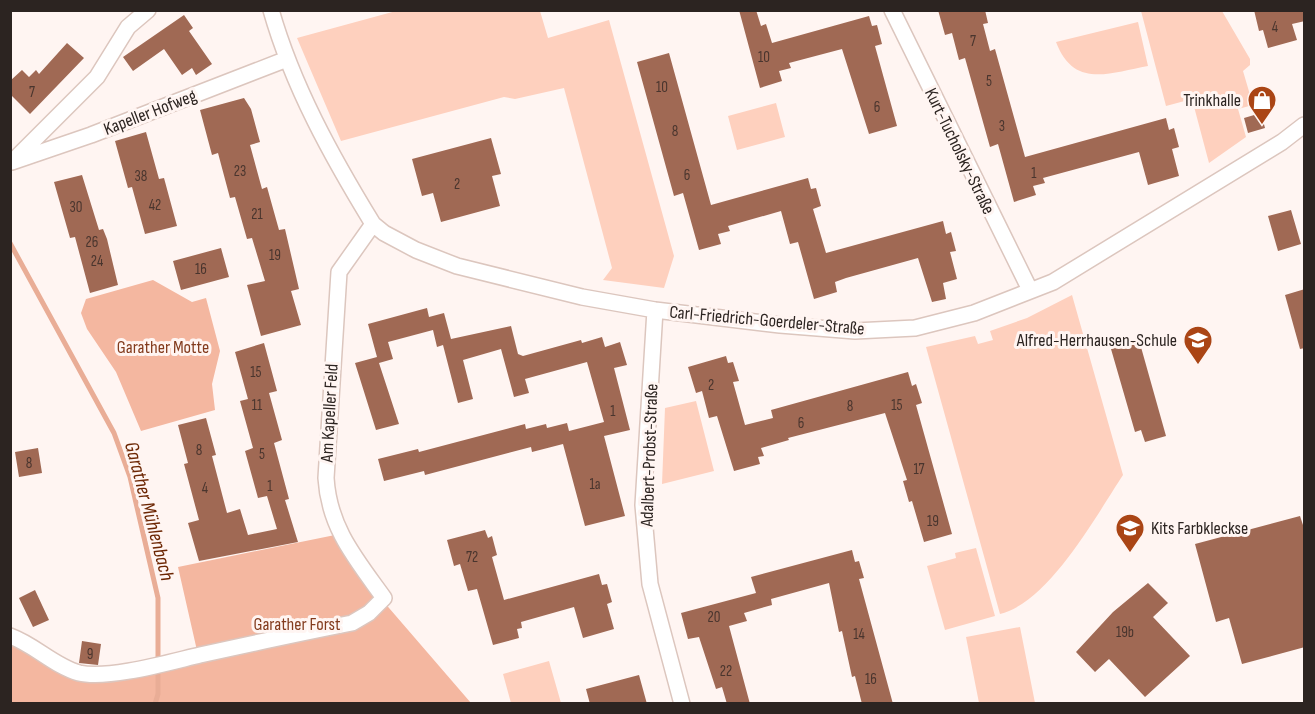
<svg xmlns="http://www.w3.org/2000/svg" width="1315" height="714" font-family="'Sofia Sans Condensed',sans-serif">
<style>
.green{fill:#fed0be}
.forest{fill:#f4b7a0}
.lines{fill:none;stroke-linecap:round;stroke-linejoin:round}
.stream{stroke:#e9ad96;stroke-width:5}
.building{fill:#a06954}
.street-casing{stroke:#dcc6be;stroke-width:18}
.street{stroke:#fff;stroke-width:15}
.labels{text-anchor:middle;stroke-width:6;stroke-linejoin:round;paint-order:stroke}
.number-label{font-size:15px;fill:#49352e}
.poi-label{font-size:18px;fill:#2c2421;stroke:#fff5f2;text-anchor:end}
.street-label{font-size:18px;fill:#2c2421;stroke:#fff5f2}
.park-label{font-size:18px;fill:#833b1d;stroke:#fff5f2}
.water-label{font-size:20px;font-style:italic;fill:#6c2603;stroke:#fff5f2}
</style>
<rect width="100%" height="100%" fill="#fff5f2"/>
<path class="green" d="M396 11H540L548 38 609 20 674 256 664 288 603 280 612 268 564 88 515 99 504 97 341 141 297 38Z
M1141 11H1222L1250 59V65L1243 71 1253 105 1238 109 1246 137 1209 163 1192 99 1166 106Z
M1138 22 1148 66C1109 73 1074 89 1056 42Z
M776 103 785 137 737 150 728 116Z
M1072 295 1123 475C1096 516 1049 602 1000 614L926 347 975 336 978 344 993 340 990 331 1027 318Z
M696 401 714 471 662 484 665 408Z
M976 548 995 616 945 630 927 566 956 558 955 553Z
M1020 627 1035 703H979L966 637Z
M549 661 561 703H511L503 674Z"/>
<path class="forest" d="M153 280 192 302 206 298 220 351 212 384 215 410 141 431 116 372 87 329 81 313 86 299Z
M335 535 383 601 471 703H11L10 640 80 674 198 655 178 567Z"/>
<g class="lines">
<path class="stream" d="M10 243 114 433 130 477 158 598V694L155 704"/>
</g>
<path class="building" d="M739 10H756L761 26 766 24 772 43 869 16 872 26 877 25 882 44 875 46 897 126 869 134 842 49 789 63 791 68 779 71 782 81 760 88Z
M938 10H985L988 23 983 24 990 51 995 49 1025 157 1166 118 1169 130 1174 128 1179 147 1172 149 1179 176 1148 185 1139 152 1043 178 1045 183 1033 186 1036 195 1014 202 998 144 990 147 965 58 959 60 952 33 945 35Z
M1254 10H1305V21L1292 24 1297 40 1268 48 1263 30 1259 31Z
M184 15 193 28 189 31 212 64 196 75 192 68 182 75 164 49 133 71 123 57Z
M67 43 84 58 30 114 10 94V81L22 70 29 77 36 70 39 74Z
M669 53 711 205 808 178 811 189 816 188 821 206 813 209 826 253 943 221 946 234 951 232 956 251 950 252 957 279 943 283 946 299 932 302 918 258 846 278 835 282 837 292 814 299 798 242 790 244 781 211 728 226 730 231 718 234 721 244 699 250 683 193 674 196 637 62Z
M244 98 251 109 260 142 250 145 262 189 267 187 279 230 285 229 299 289 291 291 301 325 261 336 247 285 265 281 252 238 247 239 235 197 230 198 218 153 212 155 200 110Z
M1261 113 1265 128 1248 133 1244 118Z
M146 132 159 179 164 178 177 226 145 234 132 187 128 188 115 141Z
M491 138 501 174 492 176 500 206 441 222 433 193 422 196 412 159Z
M82 175 99 230 103 229 107 239 118 285 90 293 75 237 70 238 54 182Z
M1291 210 1301 244 1278 251 1268 216Z
M221 248 229 277 181 290 173 261Z
M1305 289V348L1300 349 1285 295Z
M427 308 429 317 444 313 451 339 511 326 518 354 523 356 581 340 582 343 602 337 605 347 620 342 627 365 614 368 630 430 604 436 625 516 585 526 563 444 532 452 531 447 425 475 424 471 384 481 378 459 418 449 419 452 525 424 526 429 546 424 547 428 567 423 569 431 604 422 587 362 525 379 529 393 514 397 501 349 463 360 473 399 458 403 443 345 437 347 433 330 388 342 393 359 379 363 399 424 376 430 355 363 377 357 368 324Z
M1139 340 1166 436 1145 442 1141 430 1135 432 1111 349Z
M264 343 277 391 269 393 282 440 274 443 289 499 285 500 298 542 199 561 188 523 199 520 184 464 188 463 178 425 206 418 216 455 212 456 227 513 240 509 248 535 277 529 267 496 258 498 245 451 253 448 240 401 248 399 235 352Z
M726 356 728 363 733 362 739 381 733 382 745 425 773 418 771 410 908 372 912 386 916 384 922 403 916 405 952 534 924 542 912 501 909 502 903 481 907 480 885 413 788 438 789 440 761 448 764 456 758 457 760 464 734 471 717 416 709 418 702 391 696 393 688 367Z
M38 448 42 473 19 477 15 452Z
M1300 516 1305 531V647L1242 664 1229 618 1216 622 1195 544Z
M485 530 488 538 492 536 497 555 492 557 504 600 599 574 602 585 607 584 612 602 607 604 614 629 583 638 574 607 521 622 522 628 517 629 519 638 493 645 477 589 468 591 460 564 454 566 447 540Z
M852 550 855 562 859 561 864 578 859 579 893 704H862L855 676 852 677 842 631 839 632 829 583 771 599 772 605 744 613 747 621 729 626 750 704H727L722 687 716 689 699 637 688 639 681 613 756 593 751 577Z
M1148 583 1168 603 1153 617 1190 656 1145 697 1109 659 1095 672 1076 652 1113 612Z
M35 590 49 620 33 627 19 598Z
M82 641 101 644 98 665 79 663Z
M639 675 647 704H590L586 689Z"/>
<g class="lines">
<g class="street-casing">
<path id="street" d="M271 10C293 87 332 157 373 224L384 233 416 250 457 266 582 297 655 310 780 325 855 331 915 328 974 313 1053 282 1282 142 1304 125
M892 10 1030 290
M15 159 97 77 128 27 148 10
M12 162 91 135 287 59
M655 310 643 505 650 584 682 704
M10 636C35 645 54 666 79 673 108 680 170 662 200 655 250 644 301 633 352 623L369 613 384 598C356 559 329 528 326 478L339 272 373 224"/>
</g>
<use href="#street" class="street"/>
</g>
<defs>
<g id="shop-pin" transform="scale(1.5)"><path d="M0 17L-7.5 6A9.5 9.5 0 1 1 7.5 6Z" fill="#aa4515" stroke="#fff5f2"/><path d="M-5-2.5h2.3a2.7 3.5 0 0 1 5.4 0H5L5.5 6h-11ZM-1.5-2.5h3a1.5 2.3 0 0 0-3 0Z" fill="#fff"/></g>
<g id="school-pin" transform="scale(1.5)"><path d="M0 17L-7.5 6A9.5 9.5 0 1 1 7.5 6Z" fill="#aa4515" stroke="#fff5f2"/><path d="M0-5L7-2L0 1L-7-2ZM-4 1L0 2.5L4 1V4Q0 6-4 4Z" fill="#fff"/></g>
</defs>
<g fill-rule="evenodd">
<use href="#shop-pin" x="1262" y="100"/>
<use href="#school-pin" x="1198" y="340"/>
<use href="#school-pin" x="1130" y="528"/>
</g>
<g class="labels">
<g class="number-label">
<text x="1275" y="32">4</text>
<text x="973" y="46">7</text>
<text x="764" y="62">10</text>
<text x="989" y="86">5</text>
<text x="662" y="92">10</text>
<text x="32" y="97">7</text>
<text x="877" y="112">6</text>
<text x="1002" y="131">3</text>
<text x="675" y="136">8</text>
<text x="240" y="176">23</text>
<text x="1034" y="178">1</text>
<text x="687" y="180">6</text>
<text x="141" y="181">38</text>
<text x="457" y="189">2</text>
<text x="155" y="210">42</text>
<text x="76" y="212">30</text>
<text x="257" y="219">21</text>
<text x="92" y="247">26</text>
<text x="275" y="260">19</text>
<text x="97" y="266">24</text>
<text x="201" y="274">16</text>
<text x="256" y="377">15</text>
<text x="711" y="390">2</text>
<text x="257" y="410">11</text>
<text x="897" y="410">15</text>
<text x="850" y="411">8</text>
<text x="613" y="416">1</text>
<text x="801" y="428">6</text>
<text x="199" y="455">8</text>
<text x="262" y="459">5</text>
<text x="29" y="468">8</text>
<text x="919" y="474">17</text>
<text x="595" y="489">1a</text>
<text x="270" y="491">1</text>
<text x="205" y="493">4</text>
<text x="933" y="526">19</text>
<text x="472" y="562">72</text>
<text x="714" y="622">20</text>
<text x="1125" y="637">19b</text>
<text x="859" y="639">14</text>
<text x="90" y="659">9</text>
<text x="726" y="676">22</text>
<text x="871" y="684">16</text>
</g>
<g class="poi-label">
<text x="1241" y="106">Trinkhalle</text>
<text x="1177" y="346">Alfred-Herrhausen-Schule</text>
<text x="1151" y="534" text-anchor="start">Kits Farbkleckse</text>
</g>
<g class="street-label">
<text transform="translate(150 112) rotate(-21)" y="6">Kapeller Hofweg</text>
<text transform="translate(960 151) rotate(64)" y="6">Kurt-Tucholsky-Straße</text>
<text transform="translate(767 320) rotate(5)" y="6">Carl-Friedrich-Goerdeler-Straße</text>
<text transform="translate(329 413) rotate(-87)" y="6">Am Kapeller Feld</text>
<text transform="translate(649 455) rotate(-88)" y="6">Adalbert-Probst-Straße</text>
</g>
<g class="park-label">
<text x="163" y="353">Garather Motte</text>
<text x="297" y="630">Garather Forst</text>
</g>
<g class="water-label">
<text transform="translate(150 511) rotate(75)" y="7">Garather Mühlenbach</text>
</g>
</g>
<rect width="1315" height="714" fill="none" stroke="#2c2421" stroke-width="24"/>
</svg>
